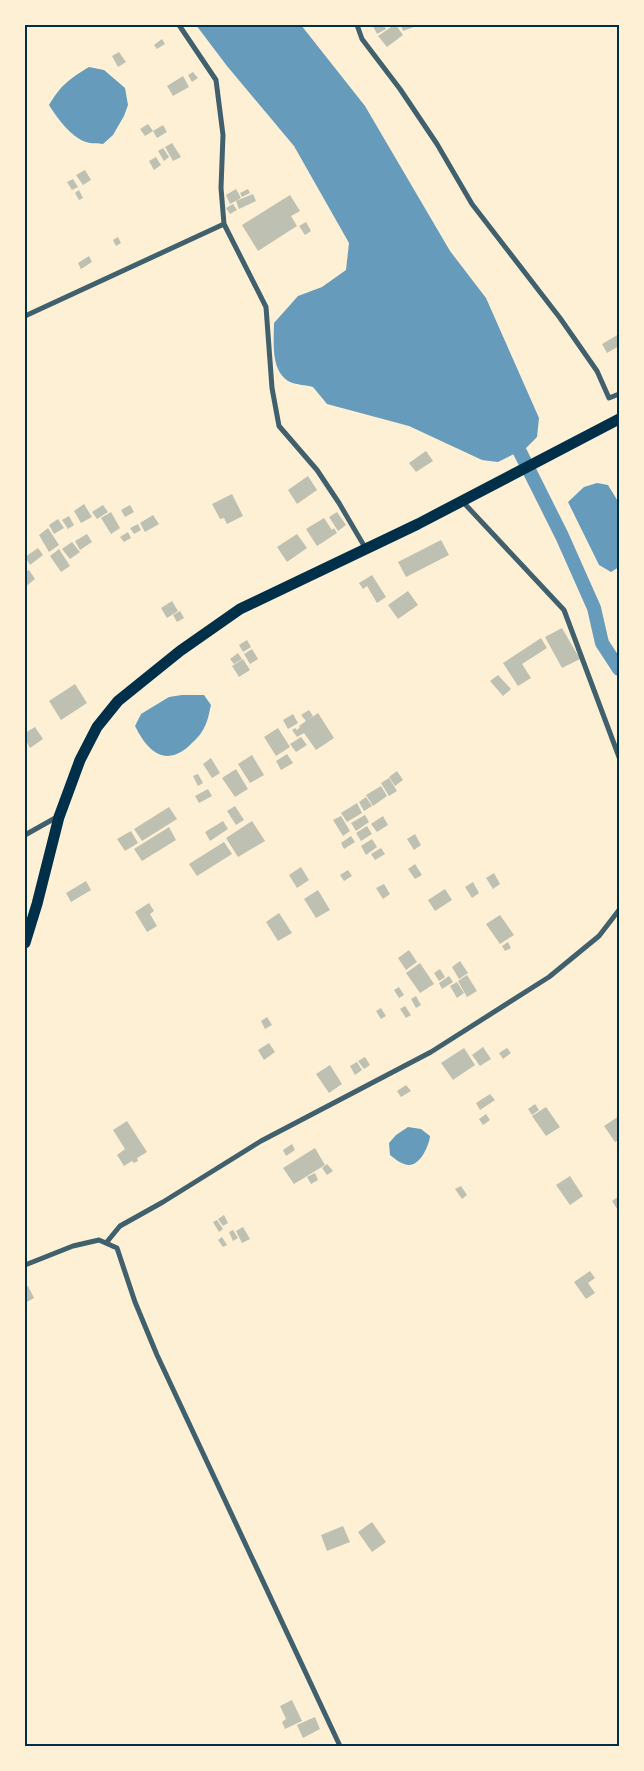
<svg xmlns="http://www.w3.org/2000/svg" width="644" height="1771" font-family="'Roboto Serif',serif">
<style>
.water{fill:#669bbc}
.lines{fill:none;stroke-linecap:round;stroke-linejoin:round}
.canal{stroke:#669bbc;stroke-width:14}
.building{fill:#bec0b2}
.minor{stroke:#3f606c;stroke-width:5}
.trunk{stroke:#003049;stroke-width:11}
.neatline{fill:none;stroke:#003049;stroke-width:2}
</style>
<rect width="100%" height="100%" fill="#fdf0d5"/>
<path class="water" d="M196 25H301L365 106 450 251 486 298 539 418 537 437 526 448 498 462 482 460 409 426 327 404 313 387C306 385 297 385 290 382 270 372 274 341 274 323L298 296 322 287 346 270 349 243 294 146 227 66Z
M89 67 104 70 125 88 128 105 124 116 113 135 103 144C98 143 91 144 86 142 71 137 57 118 49 105 61 85 68 80 89 67Z
M597 483 608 485 619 503V567L611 572 599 565 568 502 584 487Z
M182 695H204L211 705C209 713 208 721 204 728 201 735 194 741 189 746 164 768 147 750 135 726L141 714 169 697Z
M408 1127 421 1129 430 1136C429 1146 420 1166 408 1165 401 1164 395 1159 390 1155L389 1143 396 1135Z"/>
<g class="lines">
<path class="canal" d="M512 436 562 536 594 608 602 643 619 669"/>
</g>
<path class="building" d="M375 25H384L386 29 377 34 373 26Z
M394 25H396L403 35 387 47 378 36Z
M401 25H419L403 31Z
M162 39 165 44 157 49 154 45Z
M119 52 126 62 118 67 112 56Z
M193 72 198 78 192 82 188 75Z
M183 76 189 87 173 96 167 86Z
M148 124 153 131 145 136 140 129Z
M163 125 167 132 157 138 153 131Z
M172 143 181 157 173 161 165 147Z
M163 148 169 157 164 161 158 151Z
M156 157 161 165 154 170 149 161Z
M85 170 91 180 83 185 76 175Z
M73 179 78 187 72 190 67 182Z
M236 189 241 198 230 204 226 195Z
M248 189 250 193 242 197 240 193Z
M79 190 83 198 79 200 75 193Z
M253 194 256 201 239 209 236 201Z
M290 195 300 211 291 216 297 226 258 251 242 225Z
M233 204 237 210 230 214 226 208Z
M306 222 311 231 305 235 299 226Z
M118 237 121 243 116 246 113 240Z
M89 256 92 262 81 269 78 263Z
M619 334V346L607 353 602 344Z
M426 451 433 461 416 472 409 463Z
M308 476 317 490 297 504 288 490Z
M232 494 243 516 227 524 224 518 220 519 212 504Z
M84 504 92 517 81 523 74 511Z
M103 505 108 512 97 519 92 512Z
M130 505 134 512 125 517 121 510Z
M111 512 120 528 111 534 101 518Z
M337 512 346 525 338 531 329 517Z
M153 515 159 524 145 532 140 523Z
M69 516 74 525 68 529 62 520Z
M324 518 332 530 334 528 337 533 317 546 306 529Z
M58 519 64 528 54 534 49 525Z
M138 524 141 530 134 534 130 528Z
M48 528 59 545 49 552 39 535Z
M128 532 131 538 124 542 120 537Z
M87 534 92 542 80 550 75 541Z
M297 534 307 548 287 562 277 547Z
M441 540 449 555 406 577 398 562Z
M72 542 80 552 70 559 62 549Z
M38 548 43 555 30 565 25 557Z
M59 549 70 566 61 572 50 556Z
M29 570 35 579 25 587V572Z
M372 575 386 597 377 603 367 586 363 589 359 583Z
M408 591 418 605 398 619 388 605Z
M172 601 178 611 167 618 161 608Z
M180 611 184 618 177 622 173 615Z
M562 628 580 659 562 668 545 637Z
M541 638 547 648 522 664 531 678 518 686 503 663Z
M247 640 251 647 243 652 239 645Z
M252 649 258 659 250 664 244 654Z
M238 653 242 659 234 664 230 659Z
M243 659 250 670 239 677 232 666Z
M498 675 511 689 503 696 490 681Z
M75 684 87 703 61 720 49 701Z
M309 710 313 716 308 720 318 713 334 738 316 750 304 733 297 737 292 730 295 728 297 730 300 727 299 726 306 721 301 715Z
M293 714 298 723 288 729 283 720Z
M35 727 43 739 30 748 25 739V733Z
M278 728 290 747 276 756 264 737Z
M301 737 307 745 296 752 290 744Z
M287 754 293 763 281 770 276 761Z
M252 755 264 775 250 783 238 764Z
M211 758 220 773 212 778 203 764Z
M236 769 248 789 235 797 222 778Z
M397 771 403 780 395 786 389 777Z
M198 774 203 783 198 786 193 776Z
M389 778 397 791 389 796 381 783Z
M381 786 387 796 373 806 366 795Z
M208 789 212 796 199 803 195 796Z
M366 797 372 806 364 811 359 802Z
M357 803 362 813 347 822 341 813Z
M235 806 244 820 236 825 227 811Z
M169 807 177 819 142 841 134 829Z
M365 815 369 822 356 831 351 823Z
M341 816 350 831 343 836 333 820Z
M383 816 388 825 377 832 371 824Z
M223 821 228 829 210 841 205 832Z
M252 821 265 841 238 857 226 838Z
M367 826 372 834 361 841 356 833Z
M169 827 176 840 142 861 134 849Z
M131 831 138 843 125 851 117 839Z
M415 834 421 845 414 850 407 839Z
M351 836 355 842 344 849 341 843Z
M372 839 377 847 366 855 361 846Z
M224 842 232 854 197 876 189 864Z
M381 848 385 854 375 860 371 854Z
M415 864 422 875 415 879 408 869Z
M301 867 309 880 297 888 289 875Z
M348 870 352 876 344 881 340 875Z
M494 873 500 884 493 889 486 878Z
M86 881 91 890 71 902 66 893Z
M473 882 479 893 472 898 465 887Z
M384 884 390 894 383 899 376 888Z
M445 889 452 900 435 911 428 900Z
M318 890 330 910 316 918 304 899Z
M149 903 154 911 150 914 157 926 147 932 135 912Z
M279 913 292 933 278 941 266 922Z
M500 915 514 935 500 944 486 924Z
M508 942 511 948 505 951 502 946Z
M409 950 417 962 406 970 398 958Z
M460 961 468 973 459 979 452 967Z
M420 963 434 984 420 993 406 973Z
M440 969 445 977 439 981 434 973Z
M467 975 477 991 467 997 458 981Z
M449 976 453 982 442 989 439 983Z
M457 982 464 993 457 998 450 986Z
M399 987 404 995 399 998 394 990Z
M416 996 421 1005 416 1008 411 999Z
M405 1006 411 1015 406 1018 400 1009Z
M381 1008 386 1016 381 1019 376 1011Z
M267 1017 272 1025 265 1029 261 1021Z
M269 1043 275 1052 264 1060 258 1050Z
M483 1047 491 1059 480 1066 472 1055Z
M464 1048 475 1065 453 1080 441 1063Z
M507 1048 511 1053 503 1059 499 1053Z
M365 1057 370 1065 364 1069 358 1061Z
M357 1062 362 1070 355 1075 350 1066Z
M330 1065 342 1084 329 1093 316 1074Z
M406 1085 411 1091 401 1097 397 1091Z
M490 1094 495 1100 480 1110 476 1103Z
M535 1104 539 1110 532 1115 528 1109Z
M546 1107 560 1127 546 1136 532 1116Z
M486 1114 490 1120 483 1125 479 1119Z
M619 1116V1140L615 1142 604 1126Z
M127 1121 147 1152 137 1158 138 1161 134 1163 132 1161 124 1166 117 1155 125 1149 113 1130Z
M292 1144 295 1150 286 1156 283 1150Z
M315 1148 325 1165 294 1184 283 1168Z
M327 1164 333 1171 327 1175 322 1168Z
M315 1173 318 1180 311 1184 307 1177Z
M570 1176 583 1196 570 1205 556 1185Z
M461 1186 467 1195 462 1199 455 1189Z
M619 1196V1212L612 1201Z
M224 1215 228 1223 223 1226 218 1219Z
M217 1220 223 1229 219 1232 213 1222Z
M243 1227 250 1239 242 1243 236 1231Z
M233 1230 238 1238 233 1241 229 1232Z
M222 1237 227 1245 223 1247 218 1240Z
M590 1271 595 1278 588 1283 595 1293 586 1299 574 1282Z
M28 1286 34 1298 25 1303V1287Z
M372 1522 386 1542 372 1552 358 1532Z
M343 1526 350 1542 327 1551 321 1535Z
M292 1700 302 1721 285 1729 282 1722 286 1719 280 1706Z
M315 1717 320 1729 303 1738 297 1725Z"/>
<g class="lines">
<path class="minor" d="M179 25 216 80 223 135 221 188 224 224 266 307 272 388 279 426 317 470 339 503 366 549
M357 25 362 39 400 89 437 144 472 204 560 318 597 371 609 398 619 394
M25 316 224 224
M463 502 564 610 619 757
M25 835 57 817
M106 1243 120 1226 163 1202 261 1141 431 1052 549 977 599 936 619 910
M25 1265 73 1246 99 1240 117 1248 135 1302 157 1355 340 1746"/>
<path class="trunk" d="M25 943 37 904 59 817 80 760 97 727 118 701 180 651 240 609 418 524 619 419"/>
</g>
<rect width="644" height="1771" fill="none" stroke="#fdf0d5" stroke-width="52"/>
<rect x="26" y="26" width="592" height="1719" class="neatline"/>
</svg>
